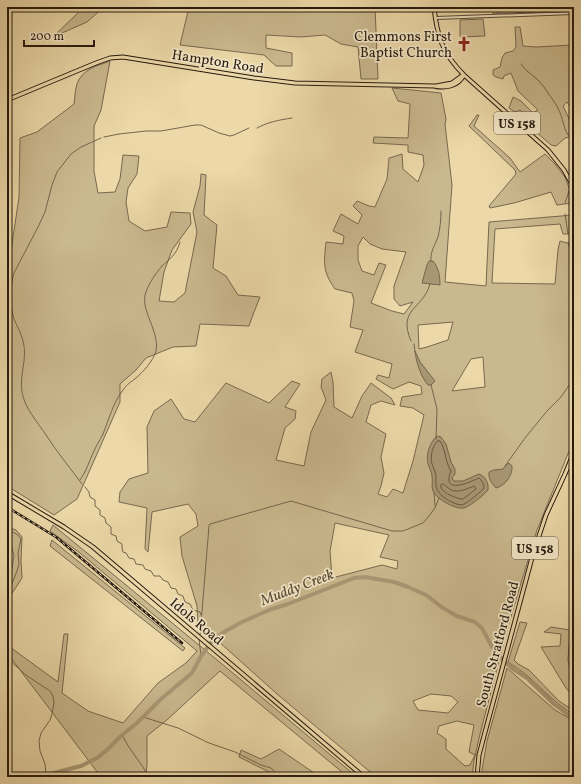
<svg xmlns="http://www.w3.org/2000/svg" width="581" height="784" font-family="Vollkorn,serif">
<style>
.green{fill:#cab88e;stroke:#78694f;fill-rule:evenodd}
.water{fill:#a99774;stroke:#75654c}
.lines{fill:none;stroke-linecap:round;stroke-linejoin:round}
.shore{stroke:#685842;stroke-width:1}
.stream{stroke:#75654c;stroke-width:1}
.river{stroke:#a99774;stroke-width:4}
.minor-casing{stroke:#584a36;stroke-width:4}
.major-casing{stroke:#261a10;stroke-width:5}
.minor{stroke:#f3e6c6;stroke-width:2}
.major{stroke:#ecd8a8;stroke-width:3}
.rail-casing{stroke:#261a10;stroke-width:2.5}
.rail{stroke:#f3e6c6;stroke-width:1;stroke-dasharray:3;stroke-linecap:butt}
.labels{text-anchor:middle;stroke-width:3.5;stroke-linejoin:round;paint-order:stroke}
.shield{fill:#f3e6c6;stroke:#645747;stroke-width:1}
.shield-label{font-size:13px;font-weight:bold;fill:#261a10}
.poi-label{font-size:14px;fill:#261a10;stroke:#f3e6c6;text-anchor:end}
.street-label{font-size:14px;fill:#261a10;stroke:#f3e6c6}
.water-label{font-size:15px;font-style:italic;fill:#5a4c38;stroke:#f3e6c6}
</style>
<rect width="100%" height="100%" fill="#ecd8a8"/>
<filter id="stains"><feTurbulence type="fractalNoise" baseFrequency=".005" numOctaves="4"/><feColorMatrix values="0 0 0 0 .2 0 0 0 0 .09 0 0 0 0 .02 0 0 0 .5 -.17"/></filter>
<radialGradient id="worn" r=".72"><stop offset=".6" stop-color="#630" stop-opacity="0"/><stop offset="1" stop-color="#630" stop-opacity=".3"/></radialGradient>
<path class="green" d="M84 7H104L87 22 53 37Z
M189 7H375L378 79H361L358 47 341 44 325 35 301 37 266 35V48L292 53V66H276L264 55 180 45Z
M497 7H534V10L533 11 515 13 534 12 535 10V7H559L558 11 541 12V10H539V12L493 14V12L496 9 497 13H499L498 12Z
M483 19 485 36 462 37 460 36V20Z
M515 27H520L523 46 536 47 572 45 571 62H574V112L567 102 563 106 574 129V131L570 137 565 138 556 146 551 145 535 131V123L520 110 515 112 509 108 513 97 521 101 533 113 538 110 518 91 511 73 504 76 503 79 496 77 493 75V70L500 67 502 58 505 53 513 51 516 47Z
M110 61 101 110 94 126V171L98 193 115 192 120 179 123 155 139 156 137 174 128 188 126 202 129 221 145 231 167 227 171 212 190 213 191 224 172 250 164 272 159 301 174 302 185 293 197 232 193 212 200 186 201 174 206 175 204 215 217 225 213 268 226 276 238 295 260 297 254 312 249 326 200 324 196 346 173 347 146 358 136 370 120 384V402L77 499 54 515 7 486V278L19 197 20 138 37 132 74 104C75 97 75 90 77 84 82 69 97 66 110 61Z
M392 88 441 93 446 119 445 124 452 185 445 282 486 286 489 222 573 215 574 216 573 234H563L560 224 495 229 492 283 555 284 558 250 560 241 574 245V439L537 530 507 630 480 734 474 761 472 777H379L369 771 277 694 198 623 197 606 182 556 180 537 198 526 196 514 188 504 152 512 148 552 145 549 147 508 119 502 120 492 129 479 148 473 147 427 154 411 171 399 184 419 195 422 226 383 269 403 292 381 300 384 285 407 296 411 295 419 285 428 276 460 304 466 311 432 326 400 321 387 322 379 331 372 333 382 334 407 352 418 362 396 371 383 391 398 395 405 381 401 371 405 366 422 386 434 381 457 384 473 381 486 378 494 387 497 393 489 403 493 413 461 424 415 413 408 400 406 402 397 422 394 421 386 409 382 393 389 376 379 378 375 389 378 392 364 355 352 363 330 350 327 354 301 352 293 335 289C322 271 324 262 326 242L343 244 344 236 333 231 341 214 358 224 362 215 353 206 357 201 369 206 375 207 387 179 389 158 402 154 403 169 418 182 424 165 423 155 408 152V145L373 143 374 137 408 138 410 104 398 101ZM363 237 370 244 382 249 406 252 394 286V299L400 306 413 302 404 314 392 311 371 303 386 265 379 263 374 275 362 271 358 260V246ZM453 322 448 340 427 347 419 349 418 325ZM483 357 485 387 452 391 471 359ZM335 523 389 535 380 557 398 561 397 569 382 565 332 578 330 551ZM431 694 451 696 458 702 448 713 418 710 413 701ZM457 721 474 725 469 752 475 755 470 765 465 766 446 749V739L437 733 439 726Z
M477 115H479L474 126 510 158 520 172 545 154 555 164 565 177 574 201 572 203 557 205 551 192 514 203 490 208 489 206 516 174 515 170 469 126Z
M53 525 216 659 357 777H348L220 671 168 719 147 736V764L146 777H101L11 658 7 652V645L58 682 64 634H68L62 693 88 711 123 723 158 683 186 663 197 651 80 553 50 531Z
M7 527 16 530 22 537 21 560 22 578 7 601V585L10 580 14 556 10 540 7 537Z
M52 540 185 648 183 651 50 546Z
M520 622 527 623 514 660 518 664 529 670 559 701 574 711V715C557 705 543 690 529 677 522 671 515 667 508 662Z
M551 627 570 630 568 660 572 681H574V698L566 688 541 647 560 646 561 634 544 632Z
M507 668 555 710 574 721V777H483L482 770 487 741Z
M279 749 320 777H279L239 757 241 750 261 759Z"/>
<path class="water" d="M429 261H433C439 268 440 277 440 285L422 283 427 265Z
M415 351 420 362 435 381 431 385H428C421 377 416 362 415 351Z
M437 436 441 437 446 444 451 462 455 469V474L452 478 454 481H463L479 474C485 476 489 483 488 490 484 495 469 507 464 508 456 510 436 499 433 491 431 487 433 481 432 476 432 472 429 468 428 464 426 455 429 443 437 436Z
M509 463 512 466C513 475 505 486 496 488 492 484 488 478 489 472L494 470 503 469 506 465Z"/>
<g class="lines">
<path class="shore" d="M438 441H440C446 450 445 462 451 471 441 495 468 483 479 478 482 480 484 485 484 488 482 491 466 504 462 505 455 505 441 497 438 491 435 487 436 481 436 476 436 472 433 468 432 464 430 457 432 446 438 441Z
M443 484C445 485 448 488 451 490 458 493 467 489 474 486L475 487 476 489 463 499H461C453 497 446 494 441 488V485Z"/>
<path class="stream" d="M521 64 526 70 538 80 544 87 557 106 561 115 565 129 568 135H571
M257 128C268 122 279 120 292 118
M104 137 119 134 146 131H161L195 125H201L219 133 230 136 234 135 249 128
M574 147 572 158 574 163
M565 203 569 191
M565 214 568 234
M568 242 572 257 574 261
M431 261C430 252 435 245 438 237 440 229 441 220 441 211
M411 341C397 308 423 310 430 284
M414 344 415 352
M431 385 437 409 436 439
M505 466 525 438 547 411 561 397 574 378
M80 480C86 472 89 462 93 453 96 446 100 440 103 434 109 419 113 403 123 390 127 384 131 382 136 378 144 371 153 361 156 351 160 331 139 309 146 292 149 283 156 273 162 266 166 262 172 258 175 253 177 250 179 246 180 242
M82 484C70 468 57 452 46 435 37 421 25 409 22 392 19 375 28 358 23 341 21 333 17 326 14 319 10 307 10 285 14 273L38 227 45 212 52 185 57 172 71 154 81 147 101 138
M85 487 89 492 90 497 95 500V506L100 510V515L105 518 106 523 111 527V534L116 536 117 541 122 544V548L123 552 126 553 129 558 134 559 136 564 143 565 145 569 151 571 154 576H160L163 580 168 582 171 588 176 589 178 594 183 596 185 602 190 604 193 610 200 612 201 615
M434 493 435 506
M7 529 18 535 21 539 18 553 19 564 17 571 7 596
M200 636 209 526 210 524 291 501 392 531H403L423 523 428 517 435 508 439 498
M199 639 201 656
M7 658 27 676 50 691 53 696 54 703 52 714 50 720 41 733 39 741 40 751 45 764 46 775
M143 717 178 728 209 743 235 752 261 765 271 768 276 773 288 777
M122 735C129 750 141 762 149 777"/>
<path class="river" d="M38 777 81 766 97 758 107 750 122 735 137 723 161 699 192 673 201 656 207 648 212 641 224 632 242 622 269 610 288 604 354 578 365 577 394 582 408 587 426 595 443 608 457 616 475 622 482 628 491 645 500 657 513 669 527 678 554 704 570 716 574 718"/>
<g class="minor-casing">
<path id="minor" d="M436 18 574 13"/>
</g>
<g class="major-casing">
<path id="major" d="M434 7C437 36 442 53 464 75L548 150 564 170 574 188
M436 86 452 83 463 75
M7 100 96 63 110 58 123 57 254 78 295 83 434 86C446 89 458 86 464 75
M7 493 64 527 93 547 364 777
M477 777 479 755 484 736 533 554 546 515 565 474 574 452"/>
</g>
<use href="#minor" class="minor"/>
<use href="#major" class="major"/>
<g class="rail-casing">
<path id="rail" d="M7 507 56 537 182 643"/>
</g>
<use href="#rail" class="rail"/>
</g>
<defs>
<g id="church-bare" transform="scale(1.2)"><path d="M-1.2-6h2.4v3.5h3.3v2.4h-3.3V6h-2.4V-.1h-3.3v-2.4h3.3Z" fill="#8f2418" stroke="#f3e6c6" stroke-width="2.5" paint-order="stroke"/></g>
</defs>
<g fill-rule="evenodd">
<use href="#church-bare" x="464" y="44"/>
</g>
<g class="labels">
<g class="shield">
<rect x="494" y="112" width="46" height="22" rx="3"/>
<rect x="512" y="537" width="46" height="22" rx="3"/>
</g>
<g class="shield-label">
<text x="517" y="128">US 158</text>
<text x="535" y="553">US 158</text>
</g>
<g class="poi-label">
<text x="452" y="41">Clemmons First<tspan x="452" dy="16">Baptist Church</tspan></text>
</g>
<g class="street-label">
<text transform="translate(218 61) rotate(9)" y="5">Hampton Road</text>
<text transform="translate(197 621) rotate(40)" y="5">Idols Road</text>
<text transform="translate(497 644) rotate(-75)" y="5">South Stratford Road</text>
</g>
<g class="water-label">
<text transform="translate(297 587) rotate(-21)" y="5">Muddy Creek</text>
</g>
</g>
<rect width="581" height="784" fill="none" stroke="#ecd8a8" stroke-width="24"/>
<rect x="8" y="8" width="565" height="768" fill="none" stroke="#261a10" stroke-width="2"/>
<rect x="12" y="12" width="557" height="760" fill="none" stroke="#261a10"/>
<path d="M24 40v6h70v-6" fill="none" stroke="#261a10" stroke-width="2"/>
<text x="30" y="40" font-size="12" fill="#261a10" stroke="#f3e6c6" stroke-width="3" paint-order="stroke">200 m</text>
<rect width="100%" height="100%" filter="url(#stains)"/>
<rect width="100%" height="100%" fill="url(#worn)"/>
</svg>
